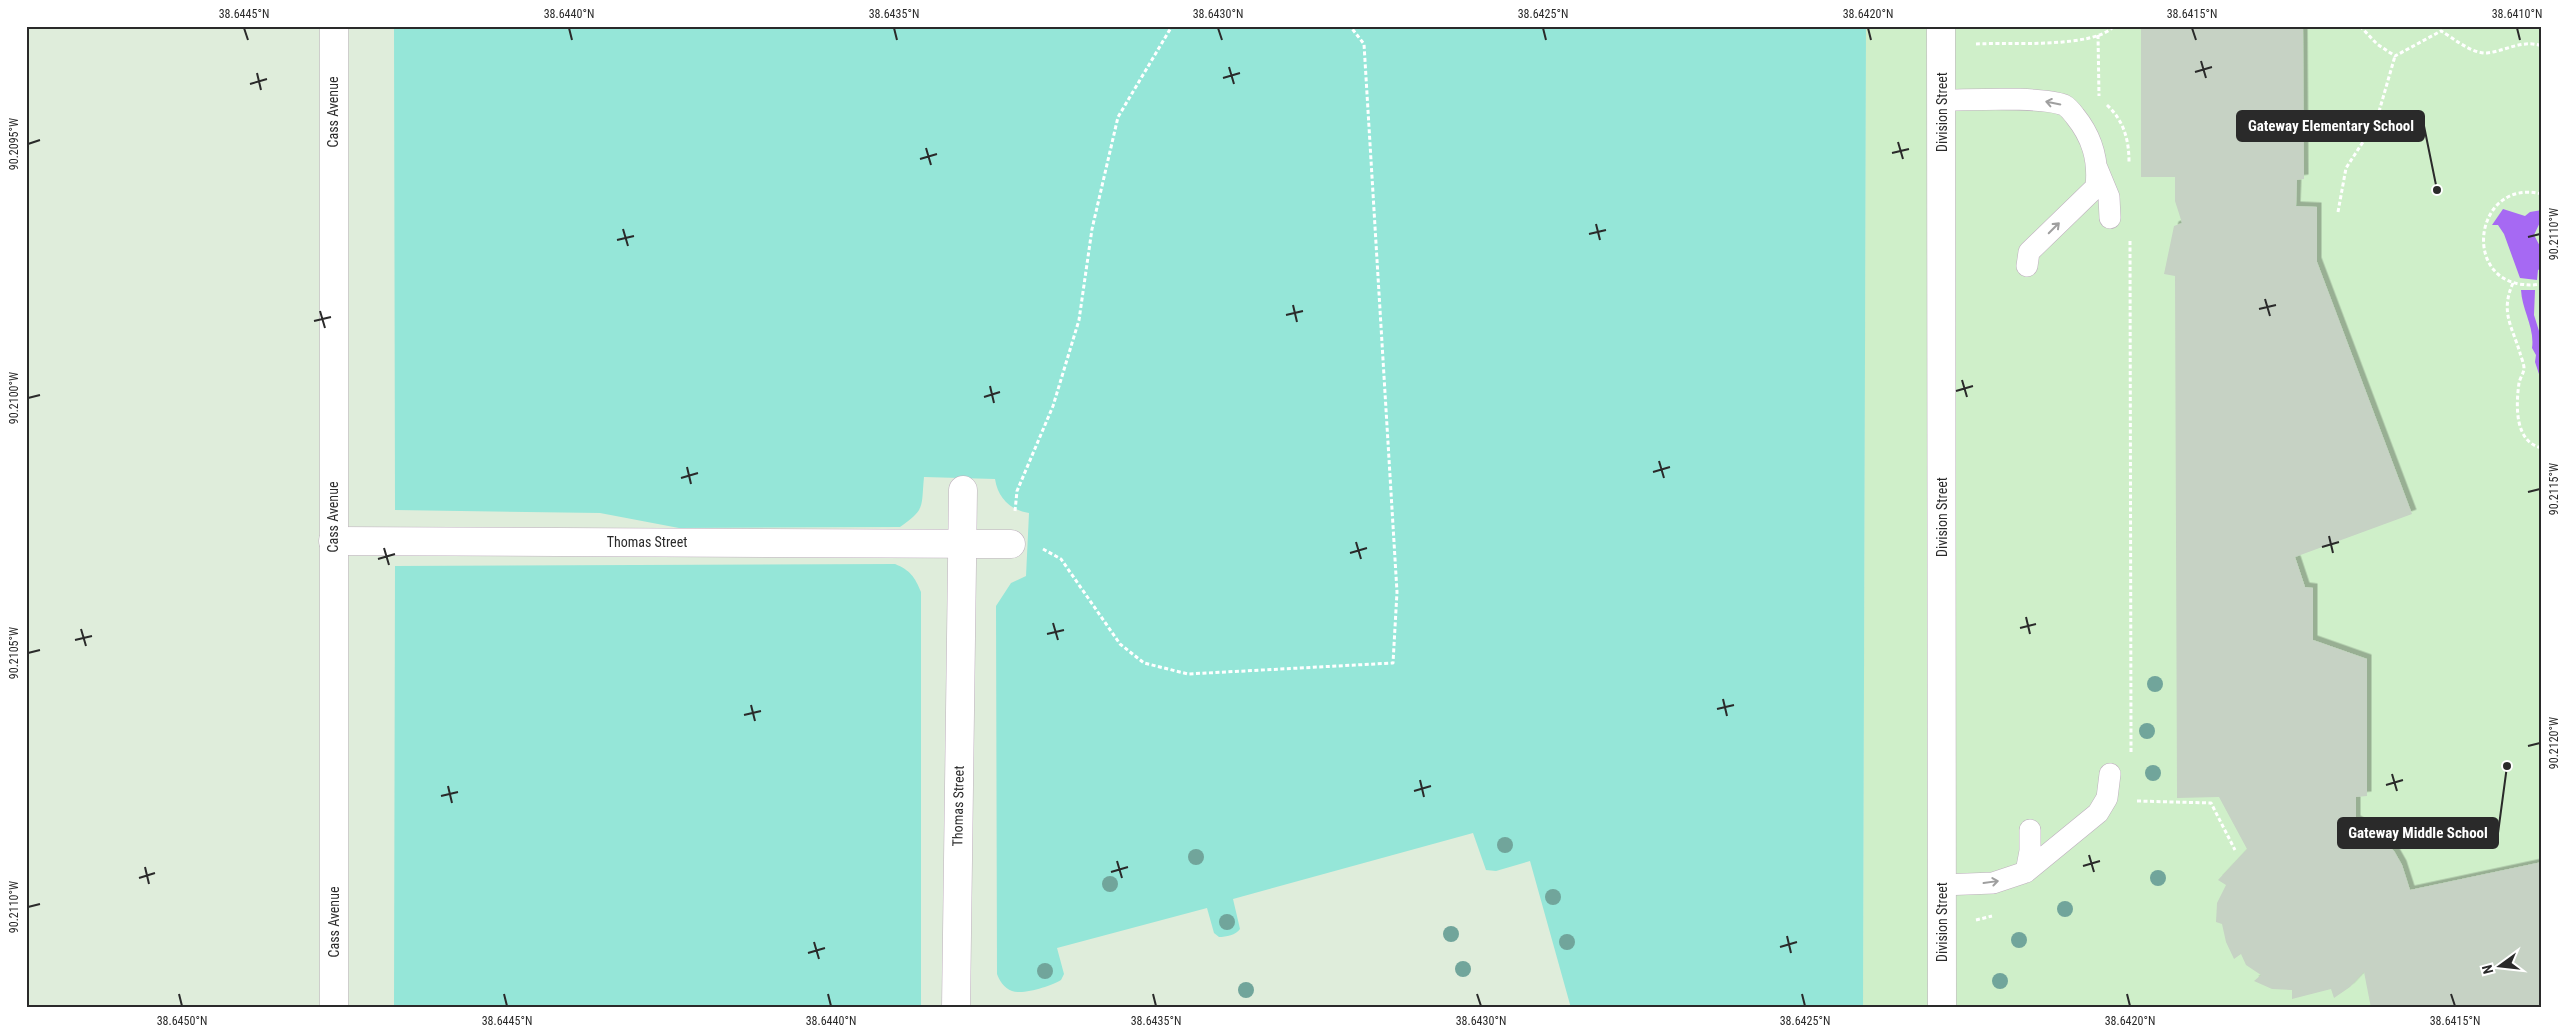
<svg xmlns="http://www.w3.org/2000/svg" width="2568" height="1034" font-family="'Roboto Condensed',sans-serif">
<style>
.education{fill:#cfefc9}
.green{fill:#95e6d8}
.water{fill:#a669f3}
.building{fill:#c6d2c4;filter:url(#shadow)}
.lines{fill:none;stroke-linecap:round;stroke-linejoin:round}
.service-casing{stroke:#beafbe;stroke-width:22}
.minor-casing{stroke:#beafbe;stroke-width:29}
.secondary-casing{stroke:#beafbe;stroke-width:29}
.path{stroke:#fff;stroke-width:3;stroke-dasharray:4 2.5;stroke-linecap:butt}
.service{stroke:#fff;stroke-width:21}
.minor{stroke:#fff;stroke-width:28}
.secondary{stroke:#fff;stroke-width:28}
.tree{fill:#71a59b}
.oneway{stroke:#9f9f9f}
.ticks{fill:none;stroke:#2a2a2a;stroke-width:2}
.labels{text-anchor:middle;stroke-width:5;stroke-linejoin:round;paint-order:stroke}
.street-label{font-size:14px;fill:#2a2a2a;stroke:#fff}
.leader{fill:none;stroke:#2a2a2a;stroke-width:2}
.callout-dot{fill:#2a2a2a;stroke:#fff;stroke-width:2}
.callout{fill:#2a2a2a;stroke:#2a2a2a;stroke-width:2}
.callout-label{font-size:15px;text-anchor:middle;font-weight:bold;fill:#fff}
.neatline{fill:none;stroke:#2a2a2a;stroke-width:2}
.ticks-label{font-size:12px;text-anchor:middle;fill:#2a2a2a}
</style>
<defs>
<filter id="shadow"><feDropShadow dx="4.5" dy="-4.5" stdDeviation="0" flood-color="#0004"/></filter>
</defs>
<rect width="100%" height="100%" fill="#dfeddb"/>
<path class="education" d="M1866 26H2542V1008H1863Z"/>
<path class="green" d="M394 26H1866L1863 1008H1571L1530 861 1496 871 1486 870 1473 833 1233 899 1240 929C1236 935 1226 937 1219 937L1214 933 1207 908 1057 948 1064 974 1061 980C1051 986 1024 995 1012 991 1004 988 999 980 997 974L996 606 1011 583 1026 576 1029 513C1010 510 998 498 995 479L924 477C921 507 926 509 900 527L679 528 600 513 395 510Z
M895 564C910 570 915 577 921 592V1008H394L395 566Z"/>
<path class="water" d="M2503 209 2525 216 2530 212 2542 210V218L2534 235 2542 250V268L2538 270 2537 280 2520 278 2504 234 2498 225H2492Z
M2521 290H2535L2534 315 2539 331 2542 383 2535 362 2536 355 2532 348C2535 328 2522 310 2521 290Z"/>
<path class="building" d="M2141 26H2303L2304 179 2297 180 2296 206 2317 207V262L2412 514 2295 557 2305 587 2313 588V640L2367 659V796L2356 797V820L2370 828 2394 851 2402 865 2410 890 2542 862V1008H2371L2364 972 2350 987 2334 998 2331 989 2292 999V990L2272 989 2254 981 2261 975 2246 965 2241 954 2234 959 2226 942 2222 924 2216 922 2217 903 2226 885 2218 880 2247 849 2219 797 2177 798 2175 276 2164 274 2174 226 2182 223 2175 201V177H2141Z"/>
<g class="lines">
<g class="service-casing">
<path id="service" d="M1942 100C1969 100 2042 96 2064 105 2068 107 2072 112 2075 116 2092 137 2099 159 2096 187L2029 252 2027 266
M2097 168 2109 197 2110 218
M2026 872 2030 851V830
M1942 885 1993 883 2026 872 2098 813 2107 798 2110 774"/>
</g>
<g class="minor-casing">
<path id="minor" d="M1941 26 1942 1008
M333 541 1011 544
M956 1008 963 490"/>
</g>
<g class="secondary-casing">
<path id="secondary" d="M334 26V1008"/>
</g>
<path class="path" d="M2360 26 2377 44 2395 56 2441 31C2453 38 2472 54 2487 53 2506 51 2522 39 2542 46
M2098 35 2099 96
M1976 44C2007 42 2094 49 2114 26
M2107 105C2124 121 2129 140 2129 162
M2542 194C2478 178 2461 273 2519 284 2527 285 2534 286 2542 283
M2338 212 2346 168 2376 122 2395 56
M2130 241 2131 752
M2513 283C2500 312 2512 326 2520 353 2521 357 2524 364 2524 368 2524 373 2520 378 2519 383 2516 405 2514 442 2542 448
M1015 511 1017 491 1053 406 1079 320 1092 229 1118 117 1172 26
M1043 549 1061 559 1120 644 1144 663 1188 674 1393 663 1397 592 1364 44 1350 26
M2137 801 2211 803 2235 850
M1976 920 1992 916"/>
<use href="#service" class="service"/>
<use href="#minor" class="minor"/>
<use href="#secondary" class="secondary"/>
</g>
<g class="tree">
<circle cx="2155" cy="684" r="8"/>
<circle cx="2147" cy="731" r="8"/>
<circle cx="2153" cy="773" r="8"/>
<circle cx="1505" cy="845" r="8"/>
<circle cx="1196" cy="857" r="8"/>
<circle cx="2158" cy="878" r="8"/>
<circle cx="1110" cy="884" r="8"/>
<circle cx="1553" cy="897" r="8"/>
<circle cx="2065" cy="909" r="8"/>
<circle cx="1227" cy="922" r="8"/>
<circle cx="1451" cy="934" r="8"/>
<circle cx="2019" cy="940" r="8"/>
<circle cx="1567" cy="942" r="8"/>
<circle cx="1463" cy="969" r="8"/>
<circle cx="1045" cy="971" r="8"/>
<circle cx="2000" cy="981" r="8"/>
<circle cx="1246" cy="990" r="8"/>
</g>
<defs><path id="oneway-shaft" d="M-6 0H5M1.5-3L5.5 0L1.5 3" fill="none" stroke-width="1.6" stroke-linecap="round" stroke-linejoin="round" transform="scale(1.25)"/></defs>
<g class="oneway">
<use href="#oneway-shaft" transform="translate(2053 103) rotate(-169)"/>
<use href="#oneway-shaft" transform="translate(2054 228) rotate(-45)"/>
<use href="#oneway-shaft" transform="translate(1991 882) rotate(-8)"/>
</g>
<path class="ticks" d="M244 28 248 40M569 28 572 40M894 28 897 40M1218 28 1222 40M1543 28 1546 40M1868 28 1871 40M2192 28 2196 40M2517 28 2520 40M2201 61 2206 78M1229 67 1234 84M2195 72 2212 67M257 73 261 90M1223 78 1240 73M250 84 267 79M1898 142 1903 159M28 144 40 140M926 148 931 165M1892 153 1909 149M920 159 937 154M1596 224 1600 240M623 229 628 246M1589 234 1606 230M2528 237 2540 234M617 240 634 236M2265 299 2270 316M1293 305 1297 322M2259 309 2276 305M320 311 325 328M1286 315 1303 311M314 321 331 317M1962 380 1967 397M990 386 994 403M1956 391 1973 386M984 397 1000 392M28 398 40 395M1659 461 1664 478M687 467 691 484M1653 472 1670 467M681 478 698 473M2528 492 2540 489M2329 536 2333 553M1356 542 1361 559M2322 547 2339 542M384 548 389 565M1350 553 1367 548M378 559 395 554M2026 617 2030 634M1053 623 1058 640M2020 628 2036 624M81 629 86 646M1047 634 1064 630M75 640 92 636M28 653 40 650M1723 699 1727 716M751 705 755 721M1717 709 1734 705M744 715 761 711M2528 746 2540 743M2392 774 2397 791M1420 780 1424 797M2386 785 2403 780M448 786 452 803M1414 791 1431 786M441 796 458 792M2089 855 2094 872M1117 861 1122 878M2083 866 2100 861M145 867 149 884M1111 872 1128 867M139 878 155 873M28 907 40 904M1787 936 1791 953M814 942 819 959M1780 947 1797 942M808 953 825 948M179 994 182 1006M504 994 507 1006M828 994 831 1006M1153 994 1156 1006M1477 994 1481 1006M1802 994 1805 1006M2127 994 2130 1006M2451 994 2455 1006"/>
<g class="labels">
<g class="street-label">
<text transform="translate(333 112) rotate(-90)" y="5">Cass Avenue</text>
<text transform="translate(1942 112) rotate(-90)" y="5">Division Street</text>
<text transform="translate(333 517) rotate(-90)" y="5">Cass Avenue</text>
<text transform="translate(1942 517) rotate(-90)" y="5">Division Street</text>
<text x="647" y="547">Thomas Street</text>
<text transform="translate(958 806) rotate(-89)" y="5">Thomas Street</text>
<text transform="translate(334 922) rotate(-90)" y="5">Cass Avenue</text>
<text transform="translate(1942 922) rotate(-90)" y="5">Division Street</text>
</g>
</g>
<path class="leader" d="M2437 190L2424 126M2507 766L2498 833"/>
<g class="callout-dot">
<circle cx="2437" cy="190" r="5"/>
<circle cx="2507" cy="766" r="5"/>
</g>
<g class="callout">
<rect x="2237" y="111" width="187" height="30" rx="5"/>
<rect x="2338" y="818" width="160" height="30" rx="5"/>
</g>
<g class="callout-label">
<text x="2331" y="131">Gateway Elementary School</text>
<text x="2418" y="838">Gateway Middle School</text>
</g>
<rect width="2568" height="1034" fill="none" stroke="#ffffff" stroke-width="55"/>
<g transform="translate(2500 966) rotate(255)" stroke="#ffffff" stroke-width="4" paint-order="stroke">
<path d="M0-4L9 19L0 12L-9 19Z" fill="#2a2a2a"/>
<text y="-8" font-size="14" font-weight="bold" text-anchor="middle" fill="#2a2a2a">N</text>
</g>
<rect x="28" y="28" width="2512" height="978" class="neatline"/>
<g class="ticks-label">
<text x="244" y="18">38.6445°N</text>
<text x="569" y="18">38.6440°N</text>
<text x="894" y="18">38.6435°N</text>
<text x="1218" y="18">38.6430°N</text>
<text x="1543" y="18">38.6425°N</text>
<text x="1868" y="18">38.6420°N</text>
<text x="2192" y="18">38.6415°N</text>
<text x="2517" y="18">38.6410°N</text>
<text transform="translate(14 144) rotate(-90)" y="4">90.2095°W</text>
<text transform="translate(2554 234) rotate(-90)" y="4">90.2110°W</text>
<text transform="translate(14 398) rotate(-90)" y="4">90.2100°W</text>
<text transform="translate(2554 489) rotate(-90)" y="4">90.2115°W</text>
<text transform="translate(14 653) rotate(-90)" y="4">90.2105°W</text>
<text transform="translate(2554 743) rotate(-90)" y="4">90.2120°W</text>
<text transform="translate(14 907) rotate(-90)" y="4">90.2110°W</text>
<text x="182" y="1025">38.6450°N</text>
<text x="507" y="1025">38.6445°N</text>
<text x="831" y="1025">38.6440°N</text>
<text x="1156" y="1025">38.6435°N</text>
<text x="1481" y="1025">38.6430°N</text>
<text x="1805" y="1025">38.6425°N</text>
<text x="2130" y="1025">38.6420°N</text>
<text x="2455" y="1025">38.6415°N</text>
</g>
</svg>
